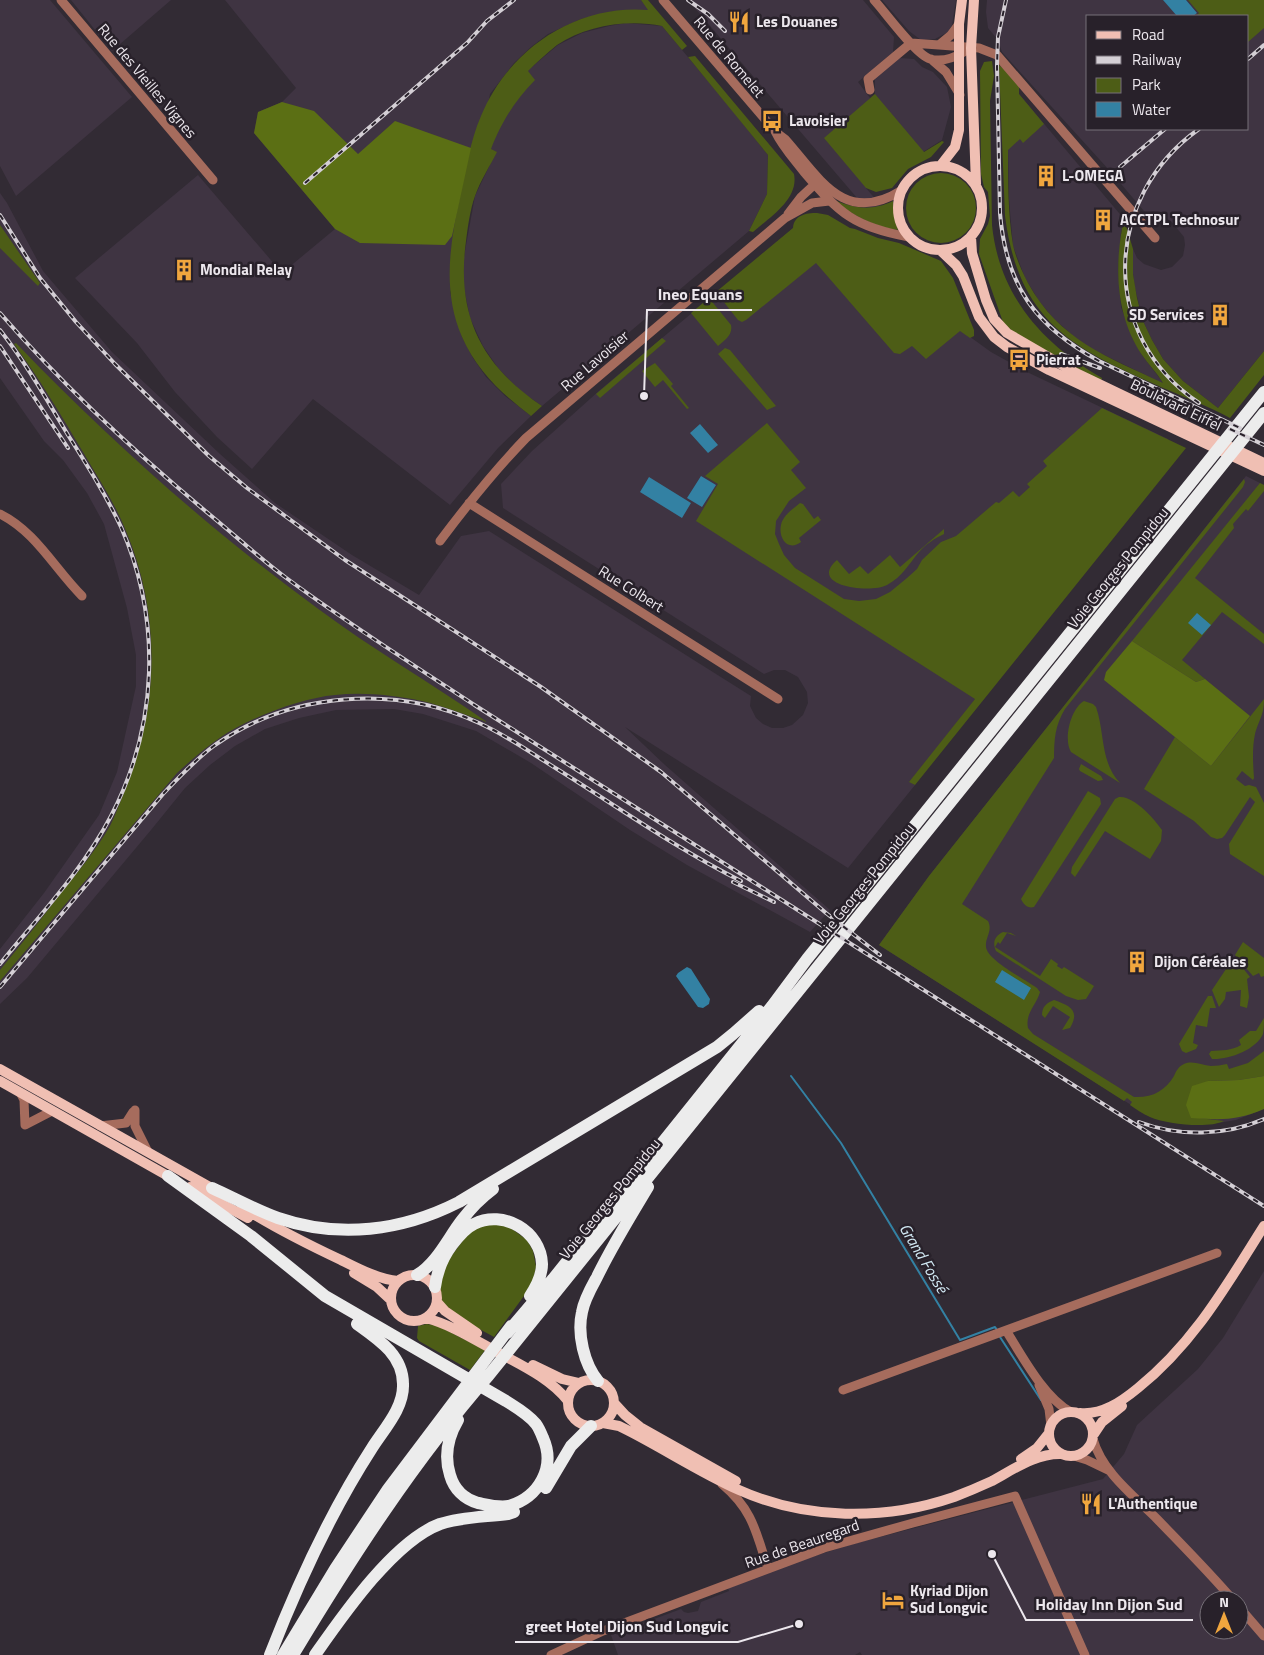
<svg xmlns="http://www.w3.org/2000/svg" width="1264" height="1655" font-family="'Titillium Web',sans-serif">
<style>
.built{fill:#3f3442;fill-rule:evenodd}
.green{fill:#4d5d16}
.forest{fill:#5b6f14}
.water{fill:#3381a3}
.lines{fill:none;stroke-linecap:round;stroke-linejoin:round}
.stream{stroke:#3381a3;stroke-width:2}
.minor{stroke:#a66c5d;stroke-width:9}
.major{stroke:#f0bfb3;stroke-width:10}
.highway{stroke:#ececec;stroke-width:12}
.rail-casing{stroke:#d4cfd5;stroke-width:4}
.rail{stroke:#28212a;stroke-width:2;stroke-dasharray:5.5;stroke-linecap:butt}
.labels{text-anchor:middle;stroke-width:5;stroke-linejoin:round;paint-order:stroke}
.poi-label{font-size:15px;font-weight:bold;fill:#ece7ed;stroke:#28212a;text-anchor:start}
.street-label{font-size:15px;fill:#ece7ed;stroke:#28212a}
.water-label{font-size:16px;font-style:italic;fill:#d2e9f4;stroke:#28212a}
.leader{fill:none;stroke:#ece7ed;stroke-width:2}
.callout-dot{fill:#ece7ed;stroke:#28212a;stroke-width:2}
.callout-label{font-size:16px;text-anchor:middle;font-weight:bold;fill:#ece7ed;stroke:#28212a;stroke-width:5;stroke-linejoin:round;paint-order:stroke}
</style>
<rect width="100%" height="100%" fill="#322b34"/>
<path class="built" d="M0 0H50L132 97 16 196 0 166Z
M71 0H171L112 51Z
M225 0H641L649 10 615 11 581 19 548 34 531 47 514 63 490 94 450 292 462 337 473 358 486 377 505 396 531 416 498 448 450 505 313 399 252 469 217 437 175 392 137 343 75 278 198 175 282 273 335 229 254 133 258 112 282 102 296 88Z
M688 0H863L894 37 893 52 858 82 870 98 875 94V78L899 58 914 59 922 67 933 72 947 87 951 107 942 140 866 188 893 220 899 225 881 226Z
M882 0H956L952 25 948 32 935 39 921 40 909 31Z
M987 0H1264V351L1218 408 1183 381 1163 359 1152 340 1143 321 1135 288 1133 274V249L1137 258 1144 264 1161 270 1172 267 1183 256 1185 245 1184 237 1171 221 1165 218 1148 214 1144 211 1110 171 1002 52 998 40 988 28 986 12ZM1088 16H1248V129H1088Z
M626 23 662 26 728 105 768 155 767 194 749 231 542 406 519 390 498 368 483 346 470 318 464 288 463 262 475 196 496 152 490 149 498 130 508 112 520 96 527 71 558 45 582 33 609 26Z
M1019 94 1124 219 1121 233 1118 269 1121 307 1133 339 1142 355 1164 384 1096 351 1079 341 1053 318 1039 301 1025 278 1013 246 1009 200 1008 150Z
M0 193 7 203 43 271 112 352 220 454 275 503 352 555 419 595 461 536 489 531 751 696 750 706 756 718 763 724 772 728H783L792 725 803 715 808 703 807 692 798 677 785 670H774L764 674 503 508 501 484 532 451 600 390 797 225 930 308 991 352 1027 372 1168 439 1067 583 910 782 915 785 848 868 625 727 665 765 830 910 810 932 687 865 630 830 531 763 476 731 423 714 394 709 336 710 299 718 265 729 235 746 210 765 185 788 151 830 27 978 0 1004V949L44 893 99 815 117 772 136 686V655L127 608 104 524 87 493 63 460 44 441 0 378Z
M1246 476 1264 485V1109L1236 1120 1218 1123 1184 1124 1150 1117 879 945 929 876Z
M1264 1271V1655H862L860 1652 855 1655H618L611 1635 681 1609 684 1612 688 1613 698 1611 701 1602 729 1591 728 1588 798 1561 853 1544 1103 1479 1124 1454 1137 1425 1198 1369 1223 1338ZM1209 1600H1239V1630H1209Z"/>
<path class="green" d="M641 0H648L687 46 682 50 662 26C629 19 586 25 557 45 547 53 537 62 528 71L535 80C514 102 502 121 491 149L497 152C490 166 480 181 475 196 470 210 468 226 466 241 456 315 481 365 542 406L531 416C502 394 477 371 462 337 442 290 450 245 460 196 466 170 470 141 481 116 508 50 575 4 648 10Z
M1188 0H1264V28L1248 42V16H1196L1199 13Z
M695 56 794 174C799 199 770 217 753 232L749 231 767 194 768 155 688 57Z
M992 61 994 76 990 101 992 225C999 295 1042 344 1102 378L1101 381 1027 341 1004 325 979 254 980 239 988 224 990 216 988 192 984 187 981 174 980 71 984 62Z
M999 65 1005 70 1019 86V94L1044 124 1023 143 1020 139 1008 150C1008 181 1008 214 1013 245 1016 258 1022 272 1028 283 1059 340 1108 357 1163 383 1157 373 1149 365 1142 355 1115 315 1114 264 1124 219L1133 249V274L1137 298 1143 321 1152 340 1163 359 1183 381 1218 408 1264 351V375L1230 418C1210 407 1189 399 1168 390 1076 350 1019 325 1005 216Z
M875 94 924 152 942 141 944 142 931 157 908 169 892 188 876 192 866 188 824 138Z
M906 208a35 35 0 1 1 70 0a35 35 0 1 1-70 0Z
M831 199C854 208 870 212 893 201L895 221 898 230C873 227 851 214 831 199Z
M817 213 828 215 850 228 855 229 878 238 899 243 941 261 953 278 974 330V336L970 338 960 331 926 359 912 346 900 354 894 353 816 263 746 320 742 322 738 320 716 292 793 228C794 215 806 213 817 213Z
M0 225 40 283 38 286 0 248Z
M709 298 731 325C733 335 725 340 718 346L691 313Z
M662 338 666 341 600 398 596 394Z
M16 343C109 440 209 529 317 608 372 649 431 683 487 722 465 715 444 706 422 701 393 695 363 692 335 695 301 698 249 718 221 737 205 748 191 760 177 773L0 981V970C21 945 41 919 61 893 78 872 96 850 110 826 115 816 119 805 123 795 159 710 162 617 126 531 115 503 98 478 83 452 61 415 39 378 14 344Z
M725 348 730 350 776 406 767 410 718 354Z
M655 363 673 384 671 386 689 408 687 409 663 380 655 387 642 371Z
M1102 408 1186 448 915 785 909 782 975 699 696 521 718 484 705 476 767 423 800 462 791 470 806 488 789 501 776 521 775 534 779 544 784 555 795 568 844 599 859 601 876 599 890 592 907 578 917 569 922 560 941 542 956 536 996 502 999 503 1013 491 1019 497 1030 487 1027 484 1047 466 1043 461Z
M1244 479 1245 482 1243 487 1065 709C1055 725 1054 740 1054 758L962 904 988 921C993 931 985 937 986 947 987 960 1026 980 1037 988L1040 992C1036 1006 1025 1013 1028 1028L1033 1034 1134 1097C1152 1098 1165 1091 1174 1076 1176 1071 1179 1066 1184 1064 1192 1060 1202 1065 1211 1066 1217 1066 1221 1065 1227 1064L1229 1069 1248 1063 1264 1051V1076L1239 1080 1208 1081 1191 1117 1224 1121C1208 1129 1166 1124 1150 1117 1143 1114 1136 1109 1130 1105L1132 1102 1127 1098 1124 1101 879 945 929 876Z
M1260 483 1264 485V491L1248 511 1246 509 1233 524 1234 528 1195 578 1264 634V644L1222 612 1182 660 1205 679 1196 682 1132 641Z
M800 503 803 504 814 519 818 516 821 520 799 538 801 542C788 552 778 538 781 525 783 515 793 509 800 503Z
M944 529V534C935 538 925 545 919 552 908 565 903 576 887 585 870 594 807 586 837 560L849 574 860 566 868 574 890 555 900 567Z
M1264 699C1264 716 1259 719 1255 734 1252 748 1253 764 1254 778L1253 780 1242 771 1236 779 1245 786 1249 785 1256 787 1264 803V876L1230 854 1229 844 1255 802 1250 797 1225 835 1222 838 1217 839 1211 837 1194 821 1144 789 1175 737 1211 766Z
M1084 701 1093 704 1096 707C1105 733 1100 762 1120 783L1071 752C1063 739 1071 708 1084 701Z
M1081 764 1101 776 1103 780 1098 781 1080 771 1079 769Z
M1088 791 1100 798 1101 804 1034 907C1028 909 1023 904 1021 899Z
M1119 797C1133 795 1155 819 1162 830L1161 841 1150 859 1105 831 1075 877 1071 873 1072 867 1115 799Z
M1003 932 1011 933 1016 936 1007 933 1000 944 998 942 995 947 1040 976 1051 959 1058 964 1057 966 1062 969 1064 967 1094 986 1086 999 1078 1000 1066 996 996 951C992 942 995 936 1003 932Z
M1243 942 1264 958V976L1261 977 1259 973 1253 976 1235 955Z
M1234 957 1250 977 1247 979 1249 997 1247 1008 1240 1006 1241 990 1226 992 1225 999 1219 1007 1212 990Z
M1208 996H1212L1216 1008H1210L1207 1027 1196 1025 1193 1043 1198 1045 1196 1049 1186 1053 1182 1051 1179 1044Z
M1054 1000C1071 1006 1080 1011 1070 1028L1062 1030 1070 1017 1053 1006 1045 1018 1042 1015C1042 1007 1046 1003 1054 1000Z
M1264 1018C1264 1023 1264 1030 1263 1034 1256 1050 1228 1060 1212 1059L1209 1054 1211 1051C1222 1050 1231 1051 1241 1045L1239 1040 1250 1031H1256Z
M487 1224 508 1226 527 1240 533 1251 536 1267 532 1285 494 1337 463 1320 442 1303 439 1282 444 1266 470 1231Z
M427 1324 438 1326 485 1350 470 1370 419 1341 417 1338 418 1326Z"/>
<path class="forest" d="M282 102 314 111 358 154 395 121 471 148 452 236 445 245 360 243 335 229 254 133 258 112Z
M1132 641 1196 682 1205 679 1250 716 1211 766 1104 680 1106 672Z
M1264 1076V1109C1236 1121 1221 1120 1191 1118L1186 1105 1192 1086 1208 1081 1239 1080Z"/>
<path class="water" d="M1163 0H1186L1197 13 1193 16H1177Z
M700 424 718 445 708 453 690 433Z
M701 476 716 485 702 507 687 498Z
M649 477 691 503 682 518 640 492Z
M1197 613 1211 625 1202 635 1188 623Z
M687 967 691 969 710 999 709 1004 703 1008 698 1007 676 976 678 973Z
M1002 970 1031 988 1024 1000 995 982Z"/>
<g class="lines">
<path class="stream" d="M791 1076 841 1143 960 1340 995 1327 997 1330
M1000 1337 1041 1400"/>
<path class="minor" d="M61 0 213 180
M663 0 775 131C782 146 794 159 804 172 840 214 854 227 909 237
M874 0C886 13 916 55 930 59 942 62 954 58 964 52
M911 43 939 45 951 35 959 24
M939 45 979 48 997 55 1155 238
M931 59 946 72 960 95
M870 90 868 79 911 43
M777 133 785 139C819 177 844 227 902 190
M788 214 801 197 815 184
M469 503 778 699
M0 514C36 532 54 568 82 596
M440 541C467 505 495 470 526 438L785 218 812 203 829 201
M21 1094 24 1100 25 1125 52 1111
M135 1110V1126L148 1152
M100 1126 126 1123 133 1112
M1007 1332C1022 1356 1045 1399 1071 1412
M1039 1385 1049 1409 1051 1426
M843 1390 1217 1253
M1093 1439C1102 1472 1134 1496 1157 1519 1183 1546 1209 1572 1233 1600
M1074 1456 1087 1460 1110 1471
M722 1484C753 1510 756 1532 768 1569
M1239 1607 1264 1636
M551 1655 603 1631 824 1548 913 1523 1015 1496 1085 1655"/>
<path class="major" d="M974 0 971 48 976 184
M941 165 955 147 959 130V24L962 0
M898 208a42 42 0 1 1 84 0a42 42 0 1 1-84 0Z
M971 237 972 253 986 300 994 319 1007 333 1076 373 1264 463
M940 250 956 265 963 276 979 317 994 337 1007 347 1049 370 1264 471
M0 1069 217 1191
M0 1081 175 1180
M190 1187 248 1218
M242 1207C273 1227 307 1244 341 1260 359 1269 378 1279 398 1281
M354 1273 377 1287 391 1300
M391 1298a23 23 0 1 1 46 0a23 23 0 1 1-46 0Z
M437 1302 445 1311 477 1333
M426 1318C452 1325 475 1340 499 1353 523 1366 551 1379 568 1401
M533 1365 562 1379 579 1383
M568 1403a23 23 0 1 1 46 0a23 23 0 1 1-46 0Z
M614 1403 625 1415 640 1427 736 1481
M1049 1434a22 22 0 1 1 44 0a22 22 0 1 1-44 0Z
M1080 1413C1102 1415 1121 1402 1138 1388 1194 1343 1226 1286 1264 1226
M603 1423 619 1426 629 1431C666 1450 701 1473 739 1490 806 1520 884 1521 954 1497 967 1492 979 1487 992 1481 1014 1469 1036 1453 1062 1454
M1094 1434 1102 1422 1122 1406
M1021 1459 1037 1448 1049 1433"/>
<path class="highway" d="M168 1176 251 1236 325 1296 506 1401C517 1408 528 1414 536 1424 539 1428 541 1433 543 1438 556 1467 539 1497 509 1506 499 1508 488 1505 478 1503 464 1499 454 1489 450 1475 444 1456 448 1437 458 1420
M212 1188C234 1198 256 1210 278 1218 339 1239 402 1231 459 1202L717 1047 733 1034 759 1011
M417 1275C437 1263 448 1238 462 1220 471 1208 481 1198 493 1189
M435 1287C437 1272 443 1257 452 1245 458 1237 465 1228 474 1224 503 1209 541 1231 542 1264 542 1275 536 1287 530 1296
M507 1333 553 1279 772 1006 807 959 1264 392
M598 1381C584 1364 577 1334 582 1312 584 1300 591 1288 597 1277 612 1246 630 1217 648 1187
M546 1488 571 1446 591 1426
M270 1655C298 1583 330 1513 372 1448 384 1429 404 1408 403 1384 403 1355 378 1339 357 1324
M283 1655 335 1569 388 1489 511 1326
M293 1655C352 1557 414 1461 489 1375L1264 413
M315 1655C343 1615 394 1541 440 1524 461 1517 485 1517 508 1514L514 1512"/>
<g class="rail-casing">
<path id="rail" d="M688 0 708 14 725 31
M1006 0 998 37 997 65 1000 213C1006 286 1035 326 1099 361L1240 428
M1248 59 1264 45
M1120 167 1165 129
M305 183 467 43 487 21 514 0
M0 215 40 278 76 322 115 364 209 456 247 488 345 560 541 687 661 772 826 913 880 955
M0 313C65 388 139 456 215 519 239 539 261 559 285 577 347 623 412 664 476 706L1264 1206
M0 330C26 363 47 400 68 435 87 465 106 495 121 527 162 620 158 726 111 816 83 870 38 917 0 964
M0 346 68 448
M1061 354 1100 368
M1199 403C1098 335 1103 197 1199 129
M1230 429 1264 445
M733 882 774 902
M0 987 163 794C179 777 196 759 215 745 291 692 395 684 479 723 506 735 531 753 557 769 618 807 677 849 741 881
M1139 1122C1179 1137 1225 1136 1264 1119"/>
</g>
<use href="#rail" class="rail"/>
</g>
<defs>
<g id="restaurant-bare" transform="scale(1.725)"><path d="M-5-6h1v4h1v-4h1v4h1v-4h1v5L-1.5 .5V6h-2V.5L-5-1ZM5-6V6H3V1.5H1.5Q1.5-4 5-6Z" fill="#f0a63e" stroke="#28212a" stroke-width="2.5" paint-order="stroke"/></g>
<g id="bus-bare" transform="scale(1.725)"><path d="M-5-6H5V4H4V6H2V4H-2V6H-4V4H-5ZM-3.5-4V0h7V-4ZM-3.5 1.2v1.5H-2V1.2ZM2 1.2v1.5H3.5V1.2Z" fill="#f0a63e" stroke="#28212a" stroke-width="2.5" paint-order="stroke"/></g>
<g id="building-bare" transform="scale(1.725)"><path d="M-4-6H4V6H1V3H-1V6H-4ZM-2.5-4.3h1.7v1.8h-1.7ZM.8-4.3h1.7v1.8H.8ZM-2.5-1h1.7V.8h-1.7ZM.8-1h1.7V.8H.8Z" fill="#f0a63e" stroke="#28212a" stroke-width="2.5" paint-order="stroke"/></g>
<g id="hotel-bare" transform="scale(1.725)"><path d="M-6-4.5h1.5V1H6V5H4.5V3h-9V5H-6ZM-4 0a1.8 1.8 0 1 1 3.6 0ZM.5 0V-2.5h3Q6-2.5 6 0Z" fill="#f0a63e" stroke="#28212a" stroke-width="2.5" paint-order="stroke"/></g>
</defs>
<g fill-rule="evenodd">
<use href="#restaurant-bare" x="739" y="22"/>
<use href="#bus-bare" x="772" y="121"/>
<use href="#building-bare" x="1046" y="176"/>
<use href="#building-bare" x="1103" y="220"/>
<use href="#building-bare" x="184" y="270"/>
<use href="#building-bare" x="1220" y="315"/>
<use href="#bus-bare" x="1019" y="360"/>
<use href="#building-bare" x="1137" y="962"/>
<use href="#restaurant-bare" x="1091" y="1504"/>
<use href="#hotel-bare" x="893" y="1600"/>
</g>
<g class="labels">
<g class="poi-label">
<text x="756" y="27">Les Douanes</text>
<text x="789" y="126">Lavoisier</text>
<text x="1062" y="181">L-OMEGA</text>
<text x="1120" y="225">ACCTPL Technosur</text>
<text x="200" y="275">Mondial Relay</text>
<text x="1204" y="320" text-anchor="end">SD Services</text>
<text x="1036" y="365">Pierrat</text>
<text x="1154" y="967">Dijon Céréales</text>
<text x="1108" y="1509">L'Authentique</text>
<text x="910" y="1596">Kyriad Dijon<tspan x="910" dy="17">Sud Longvic</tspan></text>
</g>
<g class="street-label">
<text transform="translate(729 57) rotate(50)" y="5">Rue de Romelet</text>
<text transform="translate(147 81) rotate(50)" y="5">Rue des Vieilles Vignes</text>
<text transform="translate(595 361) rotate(-41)" y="5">Rue Lavoisier</text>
<text transform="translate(1176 405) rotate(26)" y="5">Boulevard Eiffel</text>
<text transform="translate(1118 568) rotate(-51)" y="5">Voie Georges Pompidou</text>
<text transform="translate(631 589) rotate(32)" y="5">Rue Colbert</text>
<text transform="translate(864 884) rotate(-51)" y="5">Voie Georges Pompidou</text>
<text transform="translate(610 1199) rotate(-51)" y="5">Voie Georges Pompidou</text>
<text transform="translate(802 1544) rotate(-19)" y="5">Rue de Beauregard</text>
</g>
<g class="water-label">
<text transform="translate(924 1258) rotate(59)" y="6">Grand Fossé</text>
</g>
</g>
<path class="leader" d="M644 396L647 310H752M992 1554L1026 1620H1193M799 1624L738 1642H515"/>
<g class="callout-dot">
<circle cx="644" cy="396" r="5"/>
<circle cx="992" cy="1554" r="5"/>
<circle cx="799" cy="1624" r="5"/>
</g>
<g class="callout-label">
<text x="700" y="300">Ineo Equans</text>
<text x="1109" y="1610">Holiday Inn Dijon Sud</text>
<text x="627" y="1632">greet Hotel Dijon Sud Longvic</text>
</g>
<rect x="1086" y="15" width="162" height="115" fill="#28212a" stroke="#767078"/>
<rect x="1096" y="31" width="25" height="8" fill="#f0bfb3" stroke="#767078"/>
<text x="1132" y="40" font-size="15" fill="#ece7ed">Road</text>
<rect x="1096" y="56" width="25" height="8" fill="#d4cfd5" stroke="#767078"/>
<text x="1132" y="65" font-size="15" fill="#ece7ed">Railway</text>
<rect x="1096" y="78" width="25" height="15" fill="#4d5d16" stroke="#767078"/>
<text x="1132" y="90" font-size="15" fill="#ece7ed">Park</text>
<rect x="1096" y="102" width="25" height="15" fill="#3381a3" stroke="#767078"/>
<text x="1132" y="115" font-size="15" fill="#ece7ed">Water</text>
<g transform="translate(1224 1615)"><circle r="24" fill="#28212a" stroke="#767078"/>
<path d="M0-4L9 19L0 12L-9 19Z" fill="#f0a63e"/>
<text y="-8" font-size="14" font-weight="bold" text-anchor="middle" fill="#ece7ed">N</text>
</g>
</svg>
